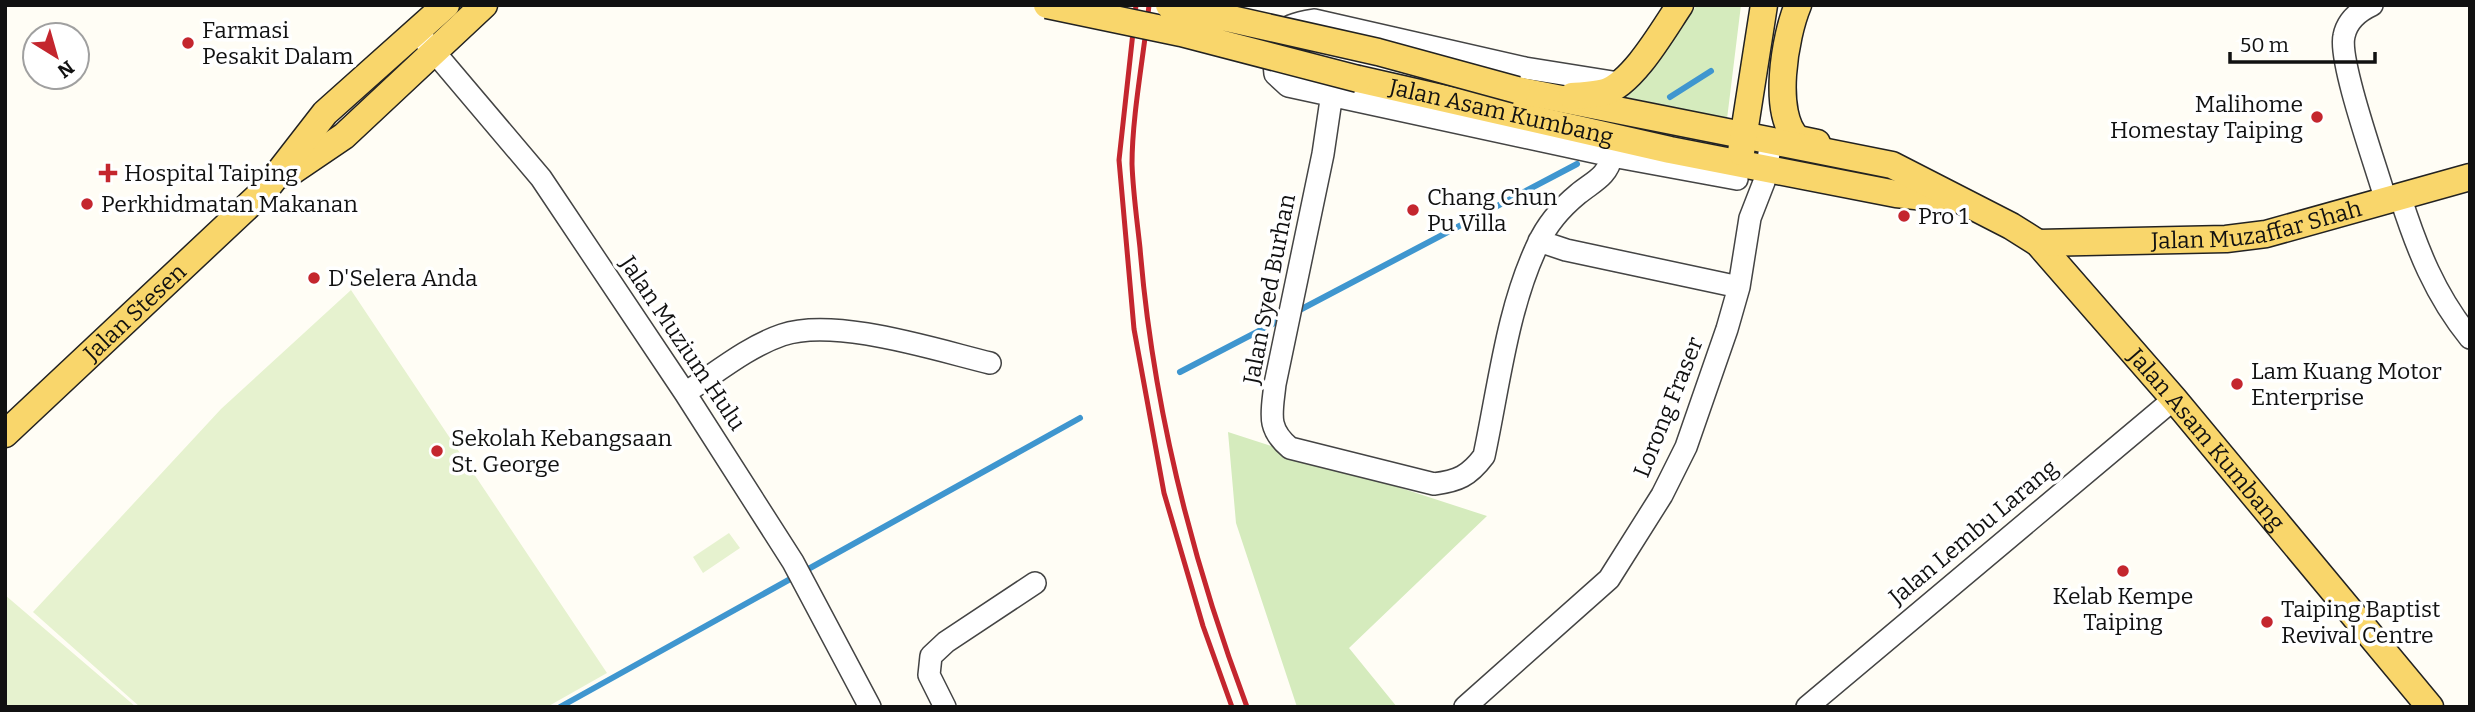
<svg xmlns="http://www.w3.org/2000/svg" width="2475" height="712" font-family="Bitter,serif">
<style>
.green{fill:#d5ebbd}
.pitch{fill:#e6f2cf}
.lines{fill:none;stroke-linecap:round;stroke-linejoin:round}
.stream{stroke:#3f96cf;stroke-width:6}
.minor-casing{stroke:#444;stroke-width:24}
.major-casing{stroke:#222;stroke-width:29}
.minor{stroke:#fff;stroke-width:21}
.major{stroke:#f9d66b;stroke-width:26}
.rail{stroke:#c4262e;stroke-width:5}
.major-bridge-casing{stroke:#222;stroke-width:29;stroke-linecap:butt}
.major-bridge{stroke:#f9d66b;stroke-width:26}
.poi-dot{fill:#c4262e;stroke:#fff;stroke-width:2.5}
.labels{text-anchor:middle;stroke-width:7;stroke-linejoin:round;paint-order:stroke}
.poi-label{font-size:23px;fill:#111;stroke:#fff;text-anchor:start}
.street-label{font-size:23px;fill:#111;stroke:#fff}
</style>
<rect width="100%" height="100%" fill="#fffdf5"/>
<path class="green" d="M1697 5H1741L1727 119 1622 96 1649 75Z
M1228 432 1487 516 1349 648 1397 707H1297L1236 523Z"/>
<path class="pitch" d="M351 290 607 673 547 707H140L33 612 221 409Z
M729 533 740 548 703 573 693 557Z
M5 595 136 707H5Z"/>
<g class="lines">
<path class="stream" d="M1670 97 1711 71
M1294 313 1577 164
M1180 372 1284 318
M560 707 1080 418"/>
<g class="minor-casing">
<path id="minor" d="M2372 5C2359 11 2347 21 2344 36 2338 61 2377 169 2386 201
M425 41 541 178 685 393 793 562 870 707
M1619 83 1525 68 1314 20C1276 26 1271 36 1275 74L1288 86 1612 156 1737 179
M1332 93 1323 154 1275 384C1272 413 1266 428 1290 448L1434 484C1458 481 1469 476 1484 456 1499 386 1507 309 1538 244 1547 224 1561 208 1578 194 1594 181 1607 177 1612 156
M2400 196C2417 249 2435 295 2470 338
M1539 241 1566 250 1739 287
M685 393C716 373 747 347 782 335 835 317 936 350 990 363
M945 707 929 675 931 656 946 642 1035 583
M1465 707 1609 579 1662 495 1686 447 1727 329 1739 287 1750 218 1764 182 1771 142
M1807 707 2174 399"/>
</g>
<g class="major-casing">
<g id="major">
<path d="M1798 5C1785 36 1771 115 1798 139L1817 143"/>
<path id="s1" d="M1358 79 1670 150 1896 194 1954 200"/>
<path id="s2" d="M1517 90 1892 165 2011 226 2038 243 2174 399 2430 707"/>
<path d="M1572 96C1583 95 1595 95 1605 92 1634 82 1663 30 1680 5"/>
<path d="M1741 152 1764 5"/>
<path d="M288 174 344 136 484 5"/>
<path id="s3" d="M2038 243 2226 239 2266 234 2470 177"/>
<path id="s4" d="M5 434 266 189 325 113 446 5"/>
</g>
</g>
<use href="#minor" class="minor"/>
<use href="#major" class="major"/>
<path class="rail" d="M1136 5 1119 160 1134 329 1164 493 1203 626 1232 707
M1149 5C1144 54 1132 116 1132 164 1133 192 1137 220 1140 248 1153 407 1191 558 1247 707"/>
<g class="major-bridge-casing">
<path id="major-bridge" d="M1047 5 1181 33 1358 79
M1169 5 1378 52 1517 90"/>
</g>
<use href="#major-bridge" class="major-bridge"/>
</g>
<g class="poi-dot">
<circle cx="188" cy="43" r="7"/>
<circle cx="2317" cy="117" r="7"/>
<path d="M104.5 162.5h7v7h7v7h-7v7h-7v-7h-7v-7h7z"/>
<circle cx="87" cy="204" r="7"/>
<circle cx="1413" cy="210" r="7"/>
<circle cx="1904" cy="216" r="7"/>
<circle cx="314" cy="278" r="7"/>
<circle cx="2237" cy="384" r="7"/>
<circle cx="437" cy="451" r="7"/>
<circle cx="2123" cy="571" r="7"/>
<circle cx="2267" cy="622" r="7"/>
</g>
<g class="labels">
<g class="poi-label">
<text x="202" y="38">Farmasi<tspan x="202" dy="26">Pesakit Dalam</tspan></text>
<text x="2303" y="112" text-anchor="end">Malihome<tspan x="2303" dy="26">Homestay Taiping</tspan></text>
<text x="124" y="181">Hospital Taiping</text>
<text x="1427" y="205">Chang Chun<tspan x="1427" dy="26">Pu Villa</tspan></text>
<text x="101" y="212">Perkhidmatan Makanan</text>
<text x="1918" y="224">Pro 1</text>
<text x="328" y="286">D'Selera Anda</text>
<text x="2251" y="379">Lam Kuang Motor<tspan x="2251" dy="26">Enterprise</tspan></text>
<text x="451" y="446">Sekolah Kebangsaan<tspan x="451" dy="26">St. George</tspan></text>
<text x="2123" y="604" text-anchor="middle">Kelab Kempe<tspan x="2123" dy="26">Taiping</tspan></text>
<text x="2281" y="617">Taiping Baptist<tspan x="2281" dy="26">Revival Centre</tspan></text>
</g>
<g class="street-label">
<text dy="8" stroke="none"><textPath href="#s1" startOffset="147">Jalan Asam Kumbang</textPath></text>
<text dy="8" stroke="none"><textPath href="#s3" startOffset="220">Jalan Muzaffar Shah</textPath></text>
<text transform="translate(1269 289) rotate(-79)" y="8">Jalan Syed Burhan</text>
<text dy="8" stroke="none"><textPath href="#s4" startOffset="178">Jalan Stesen</textPath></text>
<text transform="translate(683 343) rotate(56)" y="8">Jalan Muzium Hulu</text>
<text transform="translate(1668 407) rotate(-68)" y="8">Lorong Fraser</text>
<text dy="8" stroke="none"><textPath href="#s2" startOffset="807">Jalan Asam Kumbang</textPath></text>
<text transform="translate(1973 532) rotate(-40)" y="8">Jalan Lembu Larang</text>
</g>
</g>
<rect width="2475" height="712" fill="none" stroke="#111111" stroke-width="14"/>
<g transform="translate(56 56) rotate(143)"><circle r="33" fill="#ffffff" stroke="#a0a0a0" stroke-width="2"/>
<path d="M0-5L12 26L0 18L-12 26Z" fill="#c4262e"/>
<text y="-10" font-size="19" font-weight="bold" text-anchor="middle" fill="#111111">N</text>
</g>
<path d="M2230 52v10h145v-10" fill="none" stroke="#111111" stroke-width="3.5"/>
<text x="2240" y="52" font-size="21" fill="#111111" stroke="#ffffff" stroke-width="5" paint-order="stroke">50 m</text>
</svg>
